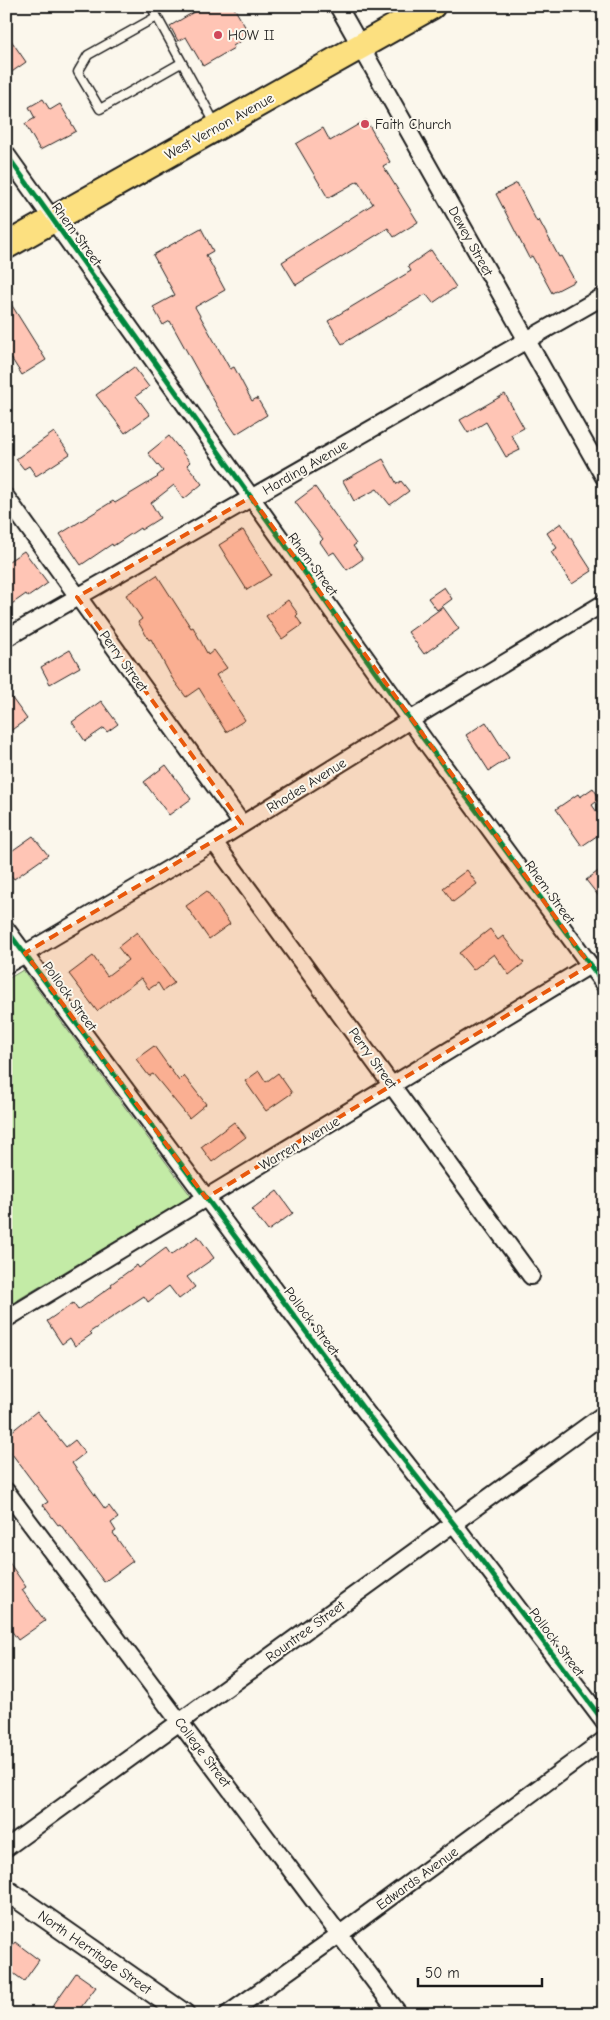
<svg xmlns="http://www.w3.org/2000/svg" width="610" height="2020" font-family="'Comic Neue',sans-serif">
<style>
.green{fill:#c3eba6;stroke:#708461}
.building{fill:#ffc5b5;stroke:#1c1c1c}
.lines{fill:none;stroke-linecap:round;stroke-linejoin:round}
.service-casing{stroke:#1c1c1c;stroke-width:11}
.minor-casing{stroke:#1c1c1c;stroke-width:20}
.tertiary-casing{stroke:#1c1c1c;stroke-width:24}
.primary-casing{stroke:#1c1c1c;stroke-width:29}
.service{stroke:#fbf7ec;stroke-width:8}
.minor{stroke:#fbf7ec;stroke-width:16}
.tertiary{stroke:#fbf7ec;stroke-width:20}
.primary{stroke:#fce080;stroke-width:25}
.cycleway-casing{stroke:#fbf7ec;stroke-width:8}
.cycleway{stroke:#00873e;stroke-width:5}
.marked{fill:#e8590c;fill-opacity:0.2;stroke:#e8590c;stroke-width:4;stroke-dasharray:10 6;stroke-linejoin:round}
.poi-dot{fill:#d1495b;stroke:#fbf7ec;stroke-width:2}
.labels{text-anchor:middle;stroke-width:4;stroke-linejoin:round;paint-order:stroke}
.poi-label{font-size:14px;fill:#1c1c1c;stroke:#fbf7ec;text-anchor:start}
.street-label{font-size:14px;fill:#1c1c1c;stroke:#fbf7ec}
</style>
<rect width="100%" height="100%" fill="#fbf7ec"/>
<filter id="ink" filterUnits="userSpaceOnUse"><feTurbulence type="fractalNoise" baseFrequency=".02" numOctaves="2"/><feDisplacementMap in="SourceGraphic" scale="10" xChannelSelector="R" yChannelSelector="G"/><feConvolveMatrix kernelMatrix="1 2 1 2 8 2 1 2 1" color-interpolation-filters="sRGB"/></filter>
<g filter="url(#ink)">
<path class="green" d="M23 970 191 1196 6 1307V980Z"/>
<path class="building" d="M204 6H233L250 35 233 46 234 48 203 66 186 37 178 41 170 26Z
M6 33 26 62 6 76Z
M43 99 50 110 60 104 76 131 40 150 25 124 35 118 29 107Z
M366 120 390 162 383 166 418 222 394 237 388 228 296 285 282 262 373 204 358 181 328 198 296 144 323 128 330 141Z
M517 183 537 222 539 220 559 257 561 256 575 281 552 293 532 256 529 258 496 194Z
M201 228 213 251 206 255 225 290 195 307 230 369 234 367 252 401 257 398 267 415 236 434 217 406 170 321 163 325 153 307 175 295 153 255Z
M431 250 456 287 433 303 426 294 342 344 328 321 411 271 408 266Z
M6 296 46 360 22 375 6 350Z
M134 367 149 387 136 396 150 415 125 433 96 395Z
M505 394 524 428 511 435 520 450 506 457 486 422 468 433 460 420Z
M54 432 70 454 36 476 29 466 24 469 16 459Z
M169 436 190 462 187 465 202 484 184 499 174 485 151 503 160 518 141 530 140 528 113 546 112 544 81 565 60 534 113 501 115 503 158 477 157 476 163 471 148 453Z
M383 459 397 484 401 481 409 491 390 505 377 489 354 501 343 481Z
M315 487 356 544 353 546 363 559 347 570 334 552 329 555 320 542 323 539 295 502Z
M561 523 592 571 572 584 551 552 557 548 547 533Z
M243 530 271 575 247 590 219 545Z
M24 551 48 583 28 597 26 594 6 608V563Z
M157 575 191 628 193 627 208 655 214 650 227 668 216 675 245 720 226 732 199 688 186 697 172 678 151 639 149 640 138 622 142 619 126 595Z
M444 587 452 599 437 610 428 598Z
M288 600 298 614 296 616 302 625 282 639 266 616Z
M443 607 459 629 424 654 408 632Z
M70 650 80 667 50 684 41 667Z
M6 690 27 719 6 734Z
M101 701 118 724 107 732 104 728 85 741 72 722Z
M486 722 509 758 489 771 466 735Z
M166 765 191 799 169 815 144 782Z
M593 788 600 799 592 805 604 822V831L582 846 556 809 578 794 580 797Z
M33 836 48 855 14 879 6 869V855Z
M604 867V903L586 880Z
M467 870 477 884 453 902 443 888Z
M207 891 230 924 209 939 186 906Z
M490 929 498 940 503 936 524 963 509 975 494 954 473 970 459 953Z
M137 932 174 983 163 991 158 983 149 989 141 978 97 1011 69 974 93 956 107 976 128 960 118 947Z
M154 1046 179 1081 184 1076 206 1104 189 1118 153 1074 149 1076 136 1059Z
M259 1071 266 1082 278 1073 292 1093 266 1111 245 1081Z
M234 1122 246 1137 212 1162 201 1147Z
M277 1191 293 1213 268 1231 252 1210Z
M198 1236 214 1258 187 1277 195 1287 179 1299 169 1286 148 1302 144 1296 90 1332 92 1334 75 1346 70 1338 62 1344 47 1321 73 1303 78 1310 112 1286 111 1284 137 1265 139 1268 166 1248 171 1255Z
M37 1411 66 1447 75 1440 85 1453 72 1463 105 1509 109 1506 118 1518 111 1523 116 1531 113 1533 133 1561 104 1582 60 1524 58 1525 43 1505 48 1502 6 1446V1436Z
M6 1558 26 1587 22 1590 45 1621 18 1640 6 1623Z
M15 1942 39 1960 24 1981 6 1968V1954Z
M76 1973 96 1987 76 2014H47Z"/>
<g class="lines">
<g class="service-casing">
<path id="service" d="M151 6 216 125
M156 17 88 55 78 72 100 109 181 63"/>
</g>
<g class="minor-casing">
<path id="minor" d="M338 6 604 477
M6 154 425 741 604 984
M6 497 242 824
M6 638 604 296
M214 842 531 1276
M6 929 365 1411 454 1524 604 1722
M6 965 214 842 410 720 604 603
M6 1319 590 965
M6 1491 399 2014
M6 1848 604 1414
M228 2014 340 1934 604 1740"/>
</g>
<g class="tertiary-casing">
<path id="tertiary" d="M6 1890 184 2014"/>
</g>
<g class="primary-casing">
<path id="primary" d="M6 246 432 6"/>
</g>
<use href="#service" class="service"/>
<use href="#minor" class="minor"/>
<use href="#tertiary" class="tertiary"/>
<use href="#primary" class="primary"/>
<g class="cycleway-casing">
<path id="cycleway" d="M6 154 425 741 604 984
M6 929 365 1411 454 1524 604 1722"/>
</g>
<use href="#cycleway" class="cycleway"/>
</g>
</g>
<path class="marked" d="M251 497 590 965 206 1198 25 953 242 824 77 597Z"/>
<g class="poi-dot">
<circle cx="218" cy="35" r="5"/>
<circle cx="365" cy="124" r="5"/>
</g>
<g class="labels">
<g class="poi-label">
<text x="228" y="40">HOW II</text>
<text x="375" y="129">Faith Church</text>
</g>
<g class="street-label">
<text transform="translate(219 126) rotate(-29)" y="5">West Vernon Avenue</text>
<text transform="translate(77 234) rotate(54)" y="5">Rhem Street</text>
<text transform="translate(471 241) rotate(61)" y="5">Dewey Street</text>
<text transform="translate(305 467) rotate(-30)" y="5">Harding Avenue</text>
<text transform="translate(313 564) rotate(54)" y="5">Rhem Street</text>
<text transform="translate(124 661) rotate(54)" y="5">Perry Street</text>
<text transform="translate(306 785) rotate(-32)" y="5">Rhodes Avenue</text>
<text transform="translate(550 892) rotate(54)" y="5">Rhem Street</text>
<text transform="translate(70 996) rotate(54)" y="5">Pollock Street</text>
<text transform="translate(373 1058) rotate(54)" y="5">Perry Street</text>
<text transform="translate(299 1143) rotate(-31)" y="5">Warren Avenue</text>
<text transform="translate(312 1321) rotate(53)" y="5">Pollock Street</text>
<text transform="translate(305 1631) rotate(-36)" y="5">Rountree Street</text>
<text transform="translate(557 1642) rotate(53)" y="5">Pollock Street</text>
<text transform="translate(203 1752) rotate(53)" y="5">College Street</text>
<text transform="translate(417 1878) rotate(-36)" y="5">Edwards Avenue</text>
<text transform="translate(95 1952) rotate(35)" y="5">North Herritage Street</text>
</g>
</g>
<rect width="610" height="2020" fill="none" stroke="#fbf7ec" stroke-width="25"/>
<rect x="12" y="12" width="585" height="1995" fill="none" stroke="#1c1c1c" stroke-width="2" filter="url(#ink)"/>
<path d="M418 1978v8h124v-8" fill="none" stroke="#1c1c1c" stroke-width="2.5"/>
<text x="425" y="1978" font-size="15" fill="#1c1c1c" stroke="#fbf7ec" stroke-width="4" paint-order="stroke">50 m</text>
</svg>
